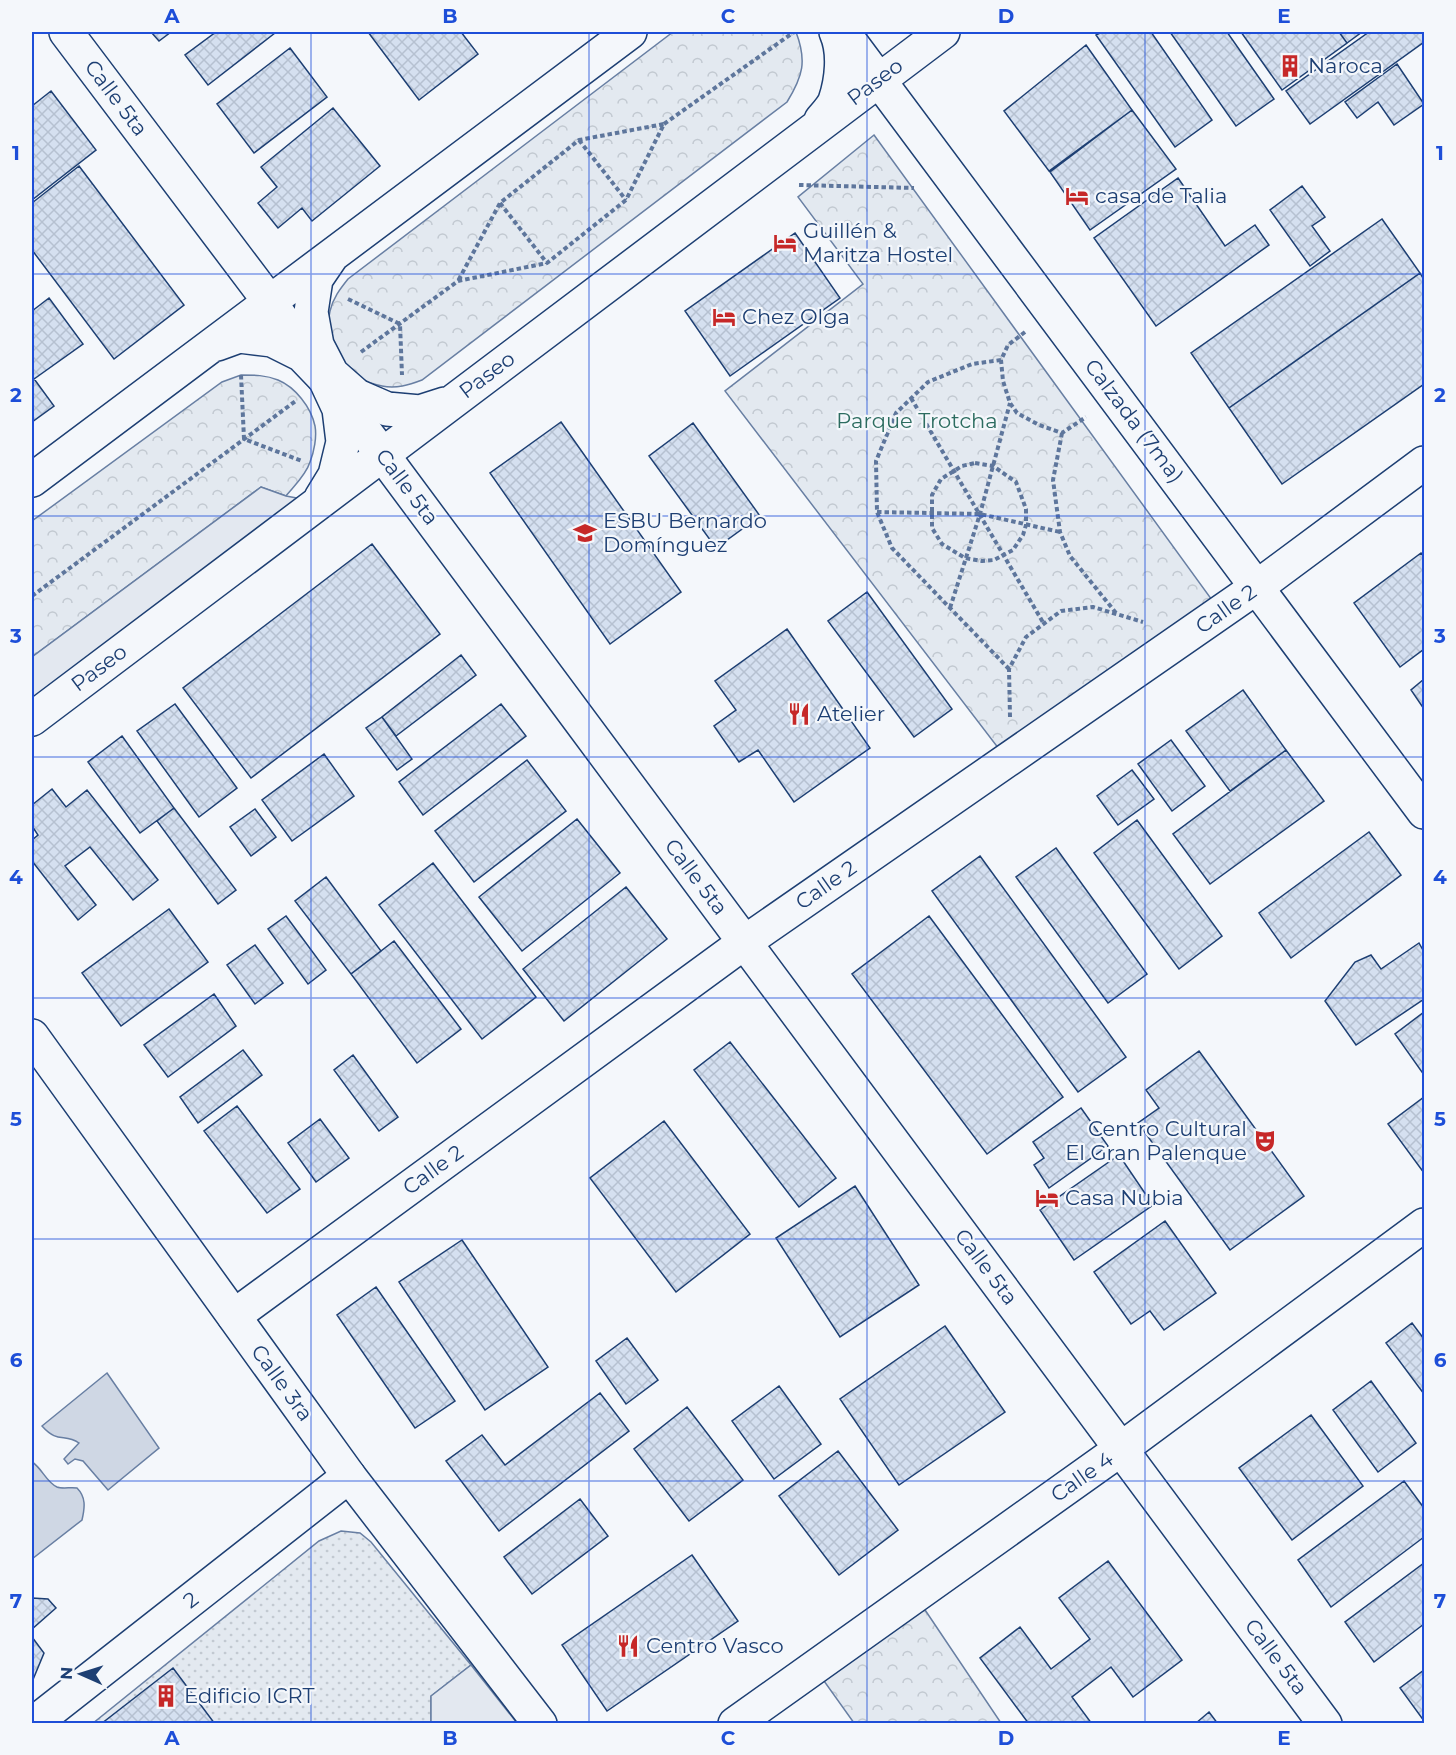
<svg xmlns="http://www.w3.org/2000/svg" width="1456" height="1755" font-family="Montserrat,sans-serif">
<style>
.grass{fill:url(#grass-dots);stroke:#687fa3;stroke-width:1.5}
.park{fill:url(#park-crowns);stroke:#687fa3;stroke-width:1.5}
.parking{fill:#e3e8f0;stroke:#687fa3;stroke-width:1.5}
.water{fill:#cfd7e4;stroke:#687fa3;stroke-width:1.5}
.building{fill:url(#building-cross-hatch);stroke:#1d3f73;stroke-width:1.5}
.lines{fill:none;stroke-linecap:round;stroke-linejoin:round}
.minor-casing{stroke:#1d3f73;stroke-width:36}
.major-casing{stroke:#1d3f73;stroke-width:36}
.path{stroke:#5e769c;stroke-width:4;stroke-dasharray:4.5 3;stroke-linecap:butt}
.minor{stroke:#f4f7fb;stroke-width:33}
.major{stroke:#f4f7fb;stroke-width:33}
.grid{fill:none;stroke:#1d4ed8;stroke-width:1.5;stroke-opacity:0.55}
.labels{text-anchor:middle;stroke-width:4.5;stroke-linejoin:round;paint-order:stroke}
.poi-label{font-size:21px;fill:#1d3f73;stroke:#f4f7fb;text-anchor:start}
.street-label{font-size:21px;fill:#1d3f73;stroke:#f4f7fb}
.park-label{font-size:21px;fill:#2c6c60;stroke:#f4f7fb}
.neatline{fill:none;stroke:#1d4ed8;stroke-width:2}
.grid-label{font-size:20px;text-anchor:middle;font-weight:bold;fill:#1d4ed8}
</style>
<defs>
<pattern id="grass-dots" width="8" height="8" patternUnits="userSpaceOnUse" patternTransform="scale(1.5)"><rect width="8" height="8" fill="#e3e9f0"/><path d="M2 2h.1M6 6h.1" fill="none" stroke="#c2c9d1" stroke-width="1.8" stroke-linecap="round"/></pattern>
<pattern id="park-crowns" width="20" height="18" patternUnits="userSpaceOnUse" patternTransform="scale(1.5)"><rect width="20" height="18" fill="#e3e9f0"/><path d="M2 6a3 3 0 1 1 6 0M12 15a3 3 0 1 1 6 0" fill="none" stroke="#c2c9d1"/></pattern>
<pattern id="building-cross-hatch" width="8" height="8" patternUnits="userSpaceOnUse" patternTransform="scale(1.5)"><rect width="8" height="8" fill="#d5e0f0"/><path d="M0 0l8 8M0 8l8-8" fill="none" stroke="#b6c1d1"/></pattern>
</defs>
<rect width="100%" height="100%" fill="#f4f7fb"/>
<path class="grass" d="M341 1531 360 1533 371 1542 471 1665 431 1696V1723L92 1724 319 1541Z"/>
<path class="park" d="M673 32H796C807 61 803 76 787 102L422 380C409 385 396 389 382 386 348 380 322 345 330 311 333 298 340 289 348 279Z
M874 135 1212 600 999 749 725 391 863 284 798 197Z
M241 375C254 375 266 375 278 380 295 387 311 407 315 426 317 437 314 452 310 462 306 475 294 486 286 496L261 487 32 657V521L222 382Z
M915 1595 1001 1723H854L814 1667Z"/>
<path class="parking" d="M261 487 286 496 318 502 32 719V657Z
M471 1665 517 1723H431V1696Z"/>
<path class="water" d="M107 1373 159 1448 108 1490 83 1461 75 1459 68 1464 64 1459 79 1443C64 1433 58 1444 42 1426Z
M32 1462C42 1468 46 1482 57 1487 62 1489 71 1487 77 1488 86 1497 85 1507 82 1520L32 1559Z"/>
<path class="building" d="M151 32H171L159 41Z
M216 32H274L275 33 208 85 185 55Z
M368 32H461L478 54 419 100Z
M1102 32H1151L1212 120 1175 147 1096 35Z
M1170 32H1227L1274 99 1236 126Z
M1241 32H1339L1347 43 1282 90Z
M1339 32H1362L1347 43Z
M1369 32H1424V42L1310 124 1286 91Z
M1086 45 1132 110 1049 171 1004 111Z
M290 48 327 97 254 153 217 104Z
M1397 64 1424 104 1394 125 1378 102 1357 118 1345 102Z
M51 91 96 150 32 200V106Z
M333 108 380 166 312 221 302 208 278 228 258 203 277 187 261 167Z
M1132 110 1176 169 1090 230 1050 172Z
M79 166 184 305 114 359 32 250V203Z
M1178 178 1225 246 1255 225 1269 245 1156 326 1094 238Z
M1302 186 1325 217 1312 226 1330 251 1310 266 1270 210Z
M1382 219 1420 273 1229 408 1191 353Z
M795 233 840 298 730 376 685 311Z
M1420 273 1424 280V384L1282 484 1229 408Z
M49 298 83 344 34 379 32 376V311Z
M32 376 54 406 32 422Z
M561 422 681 592 610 644 490 473Z
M693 423 760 516 716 548 649 456Z
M372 544 440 634 251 778 183 688Z
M1421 553 1424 557V649L1400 667 1354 603Z
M867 592 952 709 914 737 828 621Z
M787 629 870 748 794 802 758 750 739 762 714 726 736 710 715 681Z
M461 655 476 675 396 736 382 717Z
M1424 679V709L1411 690Z
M1243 690 1286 750 1230 791 1186 731Z
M175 704 237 788 199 817 137 731Z
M501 704 526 736 423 815 399 782Z
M382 717 412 759 397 770 366 728Z
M122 736 174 808 140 833 88 762Z
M1171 740 1205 786 1172 811 1138 764Z
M1286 750 1324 801 1210 884 1173 834Z
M324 754 354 796 292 841 262 800Z
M527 760 566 811 474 882 435 831Z
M1132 770 1154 799 1118 825 1097 796Z
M52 789 66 807 87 790 158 880 133 900 90 847 65 866 96 905 78 920 32 861V840L38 835 32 826V805Z
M174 808 236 890 218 904 157 821Z
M255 809 276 837 251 856 230 827Z
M577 819 620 873 522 951 479 897Z
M1137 820 1222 936 1179 969 1094 853Z
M1369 832 1401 875 1291 958 1259 913Z
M1056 848 1147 974 1108 1003 1016 877Z
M980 856 1126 1057 1078 1092 932 891Z
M433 863 536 997 482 1039 379 905Z
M326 877 381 951 351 974 295 901Z
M626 887 667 939 564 1021 523 969Z
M169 909 208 962 121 1026 82 973Z
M286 916 326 970 308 984 268 929Z
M929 916 1063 1097 987 1154 852 974Z
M394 941 461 1029 417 1063 351 974Z
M1419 943 1424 952V999L1356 1045 1325 1001 1355 962 1371 955 1381 969Z
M255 945 283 983 255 1004 227 965Z
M214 994 236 1026 168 1077 144 1045Z
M1424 1012V1075L1395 1034Z
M730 1042 836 1178 799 1207 694 1070Z
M243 1050 262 1075 198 1123 180 1097Z
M1199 1051 1304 1196 1230 1250 1138 1123 1159 1108 1146 1090Z
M353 1055 398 1117 379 1131 334 1070Z
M1424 1097V1173L1388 1124Z
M237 1106 300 1189 267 1213 204 1131Z
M1081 1108 1108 1146 1049 1188 1034 1165 1044 1158 1033 1142Z
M320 1119 349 1158 316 1182 288 1143Z
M664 1121 750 1234 676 1292 590 1178Z
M1119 1155 1153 1205 1074 1260 1040 1210Z
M855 1186 919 1285 840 1337 776 1238Z
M1165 1221 1216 1293 1164 1330 1150 1311 1131 1324 1094 1272Z
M462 1240 548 1367 485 1410 399 1282Z
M376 1287 455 1401 415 1428 337 1315Z
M1412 1323 1424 1339V1394L1386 1343Z
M945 1326 1005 1412 899 1485 840 1399Z
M627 1338 658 1380 626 1404 596 1361Z
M1371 1381 1416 1443 1378 1472 1333 1410Z
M779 1386 821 1444 774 1479 732 1421Z
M600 1393 629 1431 499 1531 446 1461 482 1435 505 1465Z
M687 1407 743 1480 689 1521 634 1449Z
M1311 1415 1363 1486 1292 1540 1239 1468Z
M838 1451 898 1530 839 1575 779 1496Z
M1404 1481 1424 1508V1537L1331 1607 1298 1560Z
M580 1499 608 1536 532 1594 504 1557Z
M692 1555 738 1621 607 1711 562 1645Z
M1108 1561 1182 1660 1133 1697 1111 1667 1072 1697 1092 1724H1029L980 1658 1020 1627 1051 1669 1090 1639 1059 1598Z
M1424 1563V1624L1374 1662 1345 1622Z
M32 1598 48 1599 56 1608 32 1629Z
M32 1637 44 1653 32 1682Z
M173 1668 215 1724H101Z
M1424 1670V1721L1400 1688Z
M1209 1712 1218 1724H1195Z"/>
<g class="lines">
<g class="minor-casing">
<path id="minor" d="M66 32 269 301 325 379 382 454 1325 1724
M234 1316 745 942 1257 587 1424 463
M33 1724 349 1476
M735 1724 1121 1449 1424 1225"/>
</g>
<g class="major-casing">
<path id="major" d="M843 32 1424 812
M821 120C826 114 832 108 835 101 842 80 845 52 836 32
M331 257 316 279 311 312 317 345 332 374 357 396 387 409 420 412 445 404
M217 344 239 336 272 340 302 355 325 379 339 409 343 442 335 475 321 498
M32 480 630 32
M32 719 943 32
M32 1036 349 1476 540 1724"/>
</g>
<path class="path" d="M664 124 794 32
M579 140 626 200
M799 185 914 188
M500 203 547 263
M348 299 400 324 402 375
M1025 332 1008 345 1001 360 1003 381 1010 403 1017 413 1039 425 1062 433 1086 417
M361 352 458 281 547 263 626 200 664 124 579 140 500 203 458 281
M1001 360 972 364 928 382 896 413 876 461 877 512 892 548 1009 669
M241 375 244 439 302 461
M911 398 1044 624
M1062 433 1053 480 1060 532 1070 556 1116 613
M975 463 993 466 1016 482 1026 509V525L1023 535 1013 550 994 560 982 561 965 558 942 544 932 528V495L941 479 962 466Z
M877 512 980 514 1060 532
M32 596 297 400
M950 608 980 514 1010 403
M1010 717 1009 669 1026 637 1061 611 1093 607 1143 622"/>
<use href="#minor" class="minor"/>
<use href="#major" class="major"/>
</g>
<path class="grid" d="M311 32V1724M589 32V1724M867 32V1724M1145 32V1724M32 274H1424M32 516H1424M32 757H1424M32 998H1424M32 1239H1424M32 1481H1424"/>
<defs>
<g id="building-bare" transform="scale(1.8)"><path d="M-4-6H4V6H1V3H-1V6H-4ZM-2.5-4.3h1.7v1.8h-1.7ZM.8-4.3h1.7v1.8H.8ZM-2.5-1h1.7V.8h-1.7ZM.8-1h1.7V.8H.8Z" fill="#c62828" stroke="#f4f7fb" stroke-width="2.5" paint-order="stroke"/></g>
<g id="hotel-bare" transform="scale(1.8)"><path d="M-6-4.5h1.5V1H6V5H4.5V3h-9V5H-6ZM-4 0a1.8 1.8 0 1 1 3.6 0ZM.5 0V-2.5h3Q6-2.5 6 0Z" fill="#c62828" stroke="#f4f7fb" stroke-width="2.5" paint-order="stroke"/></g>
<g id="school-bare" transform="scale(1.8)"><path d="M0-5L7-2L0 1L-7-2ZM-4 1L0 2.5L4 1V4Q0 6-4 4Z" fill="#c62828" stroke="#f4f7fb" stroke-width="2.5" paint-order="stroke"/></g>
<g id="restaurant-bare" transform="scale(1.8)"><path d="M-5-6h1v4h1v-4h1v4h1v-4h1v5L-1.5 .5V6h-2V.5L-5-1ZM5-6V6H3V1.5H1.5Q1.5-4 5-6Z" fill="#c62828" stroke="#f4f7fb" stroke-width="2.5" paint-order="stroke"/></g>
<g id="theatre-bare" transform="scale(1.8)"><path d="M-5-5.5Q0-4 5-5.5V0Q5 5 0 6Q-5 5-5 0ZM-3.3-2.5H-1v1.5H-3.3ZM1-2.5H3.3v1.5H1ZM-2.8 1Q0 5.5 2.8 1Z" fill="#c62828" stroke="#f4f7fb" stroke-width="2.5" paint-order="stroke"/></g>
</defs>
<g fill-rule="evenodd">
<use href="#building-bare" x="1290" y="66"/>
<use href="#hotel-bare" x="1077" y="196"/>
<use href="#hotel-bare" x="785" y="243"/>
<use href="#hotel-bare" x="724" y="317"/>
<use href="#school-bare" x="585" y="533"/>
<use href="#restaurant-bare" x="799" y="714"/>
<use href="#theatre-bare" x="1265" y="1141"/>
<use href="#hotel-bare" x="1047" y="1198"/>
<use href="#restaurant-bare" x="628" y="1646"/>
<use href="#building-bare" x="166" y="1696"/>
</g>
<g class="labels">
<g class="poi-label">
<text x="1308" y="73">Naroca</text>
<text x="1095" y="203">casa de Talia</text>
<text x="803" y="238">Guillén &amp;<tspan x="803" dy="24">Maritza Hostel</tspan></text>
<text x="742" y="324">Chez Olga</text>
<text x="603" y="528">ESBU Bernardo<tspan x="603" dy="24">Domínguez</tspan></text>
<text x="817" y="721">Atelier</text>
<text x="1247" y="1136" text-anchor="end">Centro Cultural<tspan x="1247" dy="24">El Gran Palenque</tspan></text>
<text x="1065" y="1205">Casa Nubia</text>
<text x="646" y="1653">Centro Vasco</text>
<text x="184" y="1703">Edificio ICRT</text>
</g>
<g class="street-label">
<text transform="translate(875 82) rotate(-37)" y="7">Paseo</text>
<text transform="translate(116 98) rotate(53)" y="7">Calle 5ta</text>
<text transform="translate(487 375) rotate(-37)" y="7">Paseo</text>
<text transform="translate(1134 421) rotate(53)" y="7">Calzada (7ma)</text>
<text transform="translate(407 487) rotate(53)" y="7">Calle 5ta</text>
<text transform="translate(1226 609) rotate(-35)" y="7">Calle 2</text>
<text transform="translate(99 668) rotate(-37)" y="7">Paseo</text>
<text transform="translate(696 877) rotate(53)" y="7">Calle 5ta</text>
<text transform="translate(826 885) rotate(-35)" y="7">Calle 2</text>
<text transform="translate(433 1170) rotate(-36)" y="7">Calle 2</text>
<text transform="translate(986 1267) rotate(53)" y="7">Calle 5ta</text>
<text transform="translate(282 1383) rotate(54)" y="7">Calle 3ra</text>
<text transform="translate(1082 1477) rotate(-35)" y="7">Calle 4</text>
<text transform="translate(191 1600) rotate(-38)" y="7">2</text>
<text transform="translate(1276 1657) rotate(53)" y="7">Calle 5ta</text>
</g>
<g class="park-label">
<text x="917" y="428">Parque Trotcha</text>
</g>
</g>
<rect width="1456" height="1755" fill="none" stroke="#f4f7fb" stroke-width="66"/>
<g transform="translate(81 1674) rotate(273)" stroke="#f4f7fb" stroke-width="4.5" paint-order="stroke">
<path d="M0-4.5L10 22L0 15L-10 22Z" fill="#1d3f73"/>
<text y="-9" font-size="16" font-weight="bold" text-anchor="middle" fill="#1d3f73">N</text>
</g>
<rect x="33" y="33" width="1390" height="1689" class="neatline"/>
<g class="grid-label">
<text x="172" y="23">A</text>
<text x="450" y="23">B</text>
<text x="728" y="23">C</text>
<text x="1006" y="23">D</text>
<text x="1284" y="23">E</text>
<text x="16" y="160">1</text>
<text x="1440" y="160">1</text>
<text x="16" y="402">2</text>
<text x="1440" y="402">2</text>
<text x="16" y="643">3</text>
<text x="1440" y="643">3</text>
<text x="16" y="884">4</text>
<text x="1440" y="884">4</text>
<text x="16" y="1126">5</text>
<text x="1440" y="1126">5</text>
<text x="16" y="1367">6</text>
<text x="1440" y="1367">6</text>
<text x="16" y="1608">7</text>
<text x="1440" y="1608">7</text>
<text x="172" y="1745">A</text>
<text x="450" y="1745">B</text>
<text x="728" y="1745">C</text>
<text x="1006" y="1745">D</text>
<text x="1284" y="1745">E</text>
</g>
</svg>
